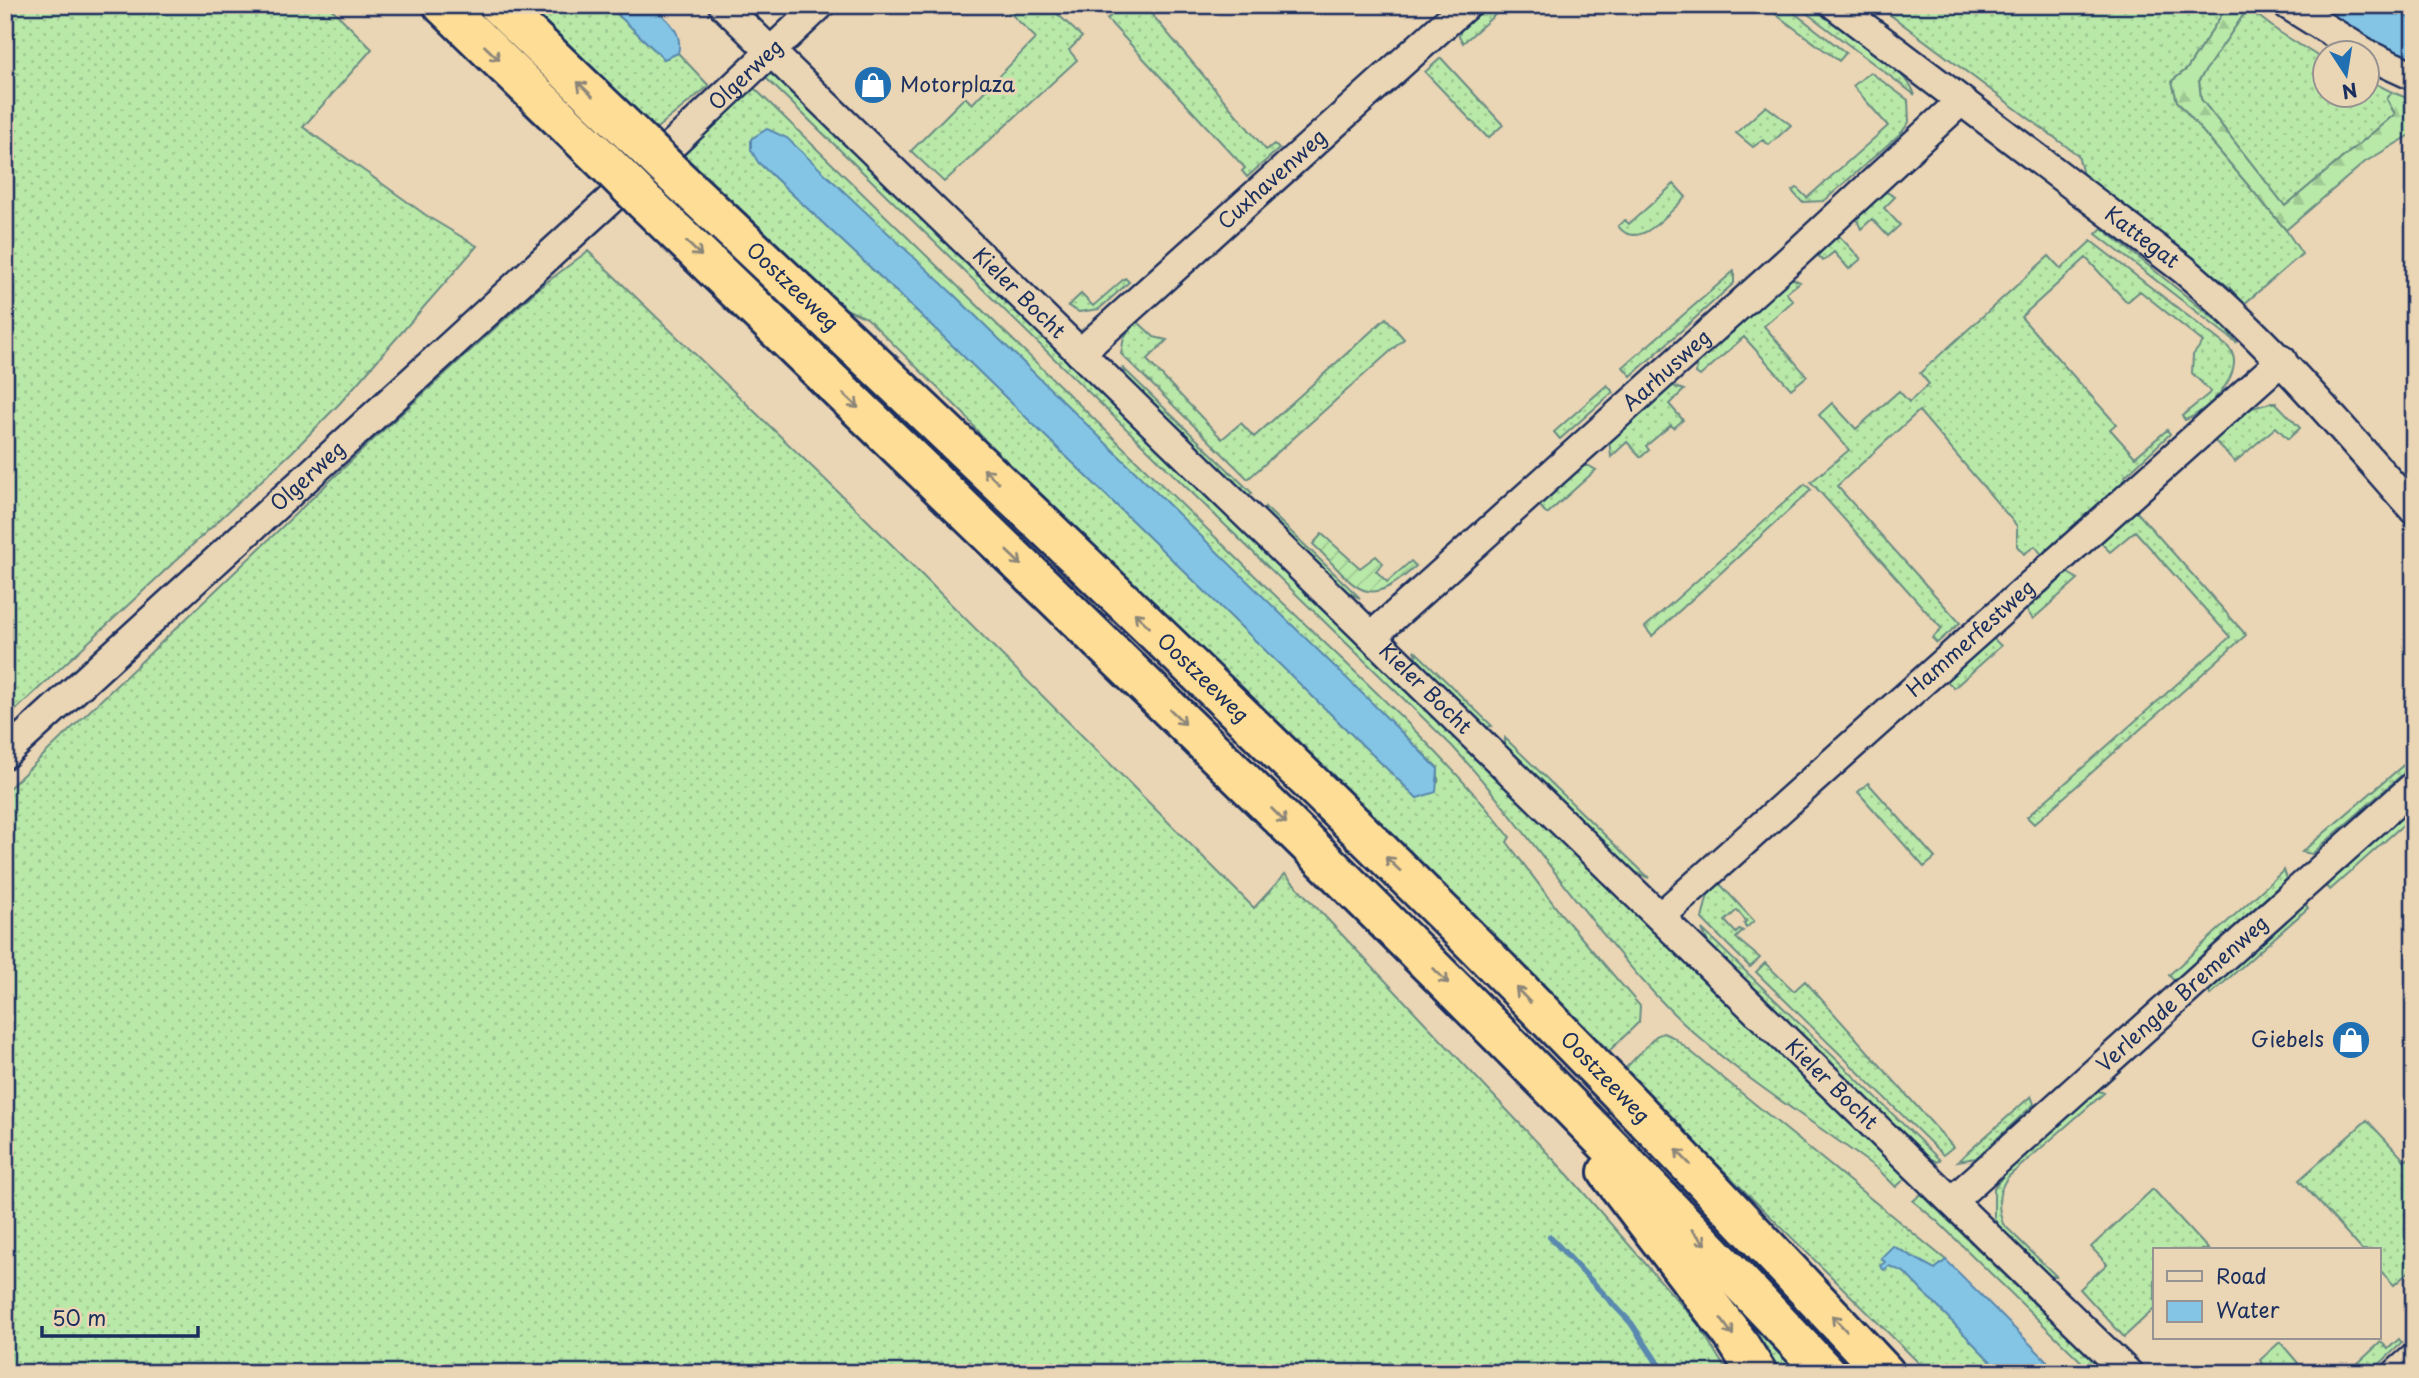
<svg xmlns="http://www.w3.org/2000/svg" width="2419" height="1378" font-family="'Playpen Sans',sans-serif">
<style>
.grass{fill:url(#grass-dots);stroke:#6a8c83;stroke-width:2;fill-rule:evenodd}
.forest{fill:url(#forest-firs);stroke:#6a8c83;stroke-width:2}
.garden{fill:url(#garden-furrows);stroke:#6a8c83;stroke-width:2}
.water{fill:#84c5e5;stroke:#5a89af;stroke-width:2}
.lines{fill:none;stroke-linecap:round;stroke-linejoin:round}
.stream{stroke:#5a89af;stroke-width:6}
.minor-casing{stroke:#1b2f5e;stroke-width:33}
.highway-casing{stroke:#1b2f5e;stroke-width:44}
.minor{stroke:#ead5b4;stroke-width:28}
.highway{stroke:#fedd96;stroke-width:38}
.highway-bridge-casing{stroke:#1b2f5e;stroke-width:44;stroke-linecap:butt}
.highway-bridge{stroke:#fedd96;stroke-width:38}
.oneway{stroke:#8c867a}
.labels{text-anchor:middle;stroke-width:6;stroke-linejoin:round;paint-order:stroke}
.street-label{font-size:21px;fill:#1b2f5e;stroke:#ead5b4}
.poi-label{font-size:21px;fill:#1b2f5e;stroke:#ead5b4;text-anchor:start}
</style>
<defs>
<pattern id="grass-dots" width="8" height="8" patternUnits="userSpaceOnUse" patternTransform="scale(1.75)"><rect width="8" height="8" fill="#b9e9a8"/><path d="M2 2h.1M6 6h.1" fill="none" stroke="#9ec893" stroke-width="1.8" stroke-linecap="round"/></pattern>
<pattern id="forest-firs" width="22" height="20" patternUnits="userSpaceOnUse" patternTransform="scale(1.75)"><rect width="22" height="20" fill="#b9e9a8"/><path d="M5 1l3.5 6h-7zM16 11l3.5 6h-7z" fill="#9ec893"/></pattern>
<pattern id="garden-furrows" width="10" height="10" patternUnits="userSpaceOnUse" patternTransform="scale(1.75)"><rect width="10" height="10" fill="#b9e9a8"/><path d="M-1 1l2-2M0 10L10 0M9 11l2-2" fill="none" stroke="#9ec893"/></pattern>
</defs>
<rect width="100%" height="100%" fill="#ead5b4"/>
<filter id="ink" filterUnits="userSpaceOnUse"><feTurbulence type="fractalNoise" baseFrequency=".0143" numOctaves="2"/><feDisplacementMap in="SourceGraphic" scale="14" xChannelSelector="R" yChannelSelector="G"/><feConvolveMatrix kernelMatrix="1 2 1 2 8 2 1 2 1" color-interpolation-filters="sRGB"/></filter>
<g filter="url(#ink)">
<path class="grass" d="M5 5H328L372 49 303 127 430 218 477 246 340 403 292 452 5 720Z
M523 5H608L664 59 678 53 709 86 653 131Z
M1002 5H1048L1082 37 1069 50 1077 60 944 182 911 151 965 97 972 104 1036 38Z
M1122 5H1144L1266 150 1274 144 1279 149 1247 177 1242 171 1245 168 1107 19Z
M1489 5H1506L1463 43 1459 36 1461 30Z
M1763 5H1784L1846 53 1839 61Z
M1796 5H1809L1899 72 1911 86 1915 95Z
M1877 5H2228L2187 69 2172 81 2177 101 2286 230 2302 254 2244 304 2229 287 2083 175 2078 155Z
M2248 8 2279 32 2324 60V94H2366L2367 79 2392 92 2387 99 2395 114 2285 206 2201 99 2199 80Z
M1441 58 1503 125 1488 138 1425 72Z
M1870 72 1908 100 1909 122 1902 132 1824 201 1802 202 1792 191 1797 188 1807 198 1888 126 1853 86Z
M768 74 775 76 1908 1176 1896 1187 1879 1170C1809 1118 1729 1071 1668 1008 1589 927 1529 830 1452 746L763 75Z
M752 86C918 246 1083 407 1248 569 1337 657 1432 738 1510 837L1507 842 1561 914 1640 1006 1639 1022 1607 1053 1015 479 964 414 867 318 832 303 680 154ZM758 162 954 295 1438 768V782L1417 798 919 313Z
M1766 106 1791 125 1769 145 1763 140 1753 147 1736 133Z
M1674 184 1686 197C1669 212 1638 253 1618 226L1625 220 1629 224Z
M1885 191 1895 197 1884 208 1900 225 1888 236 1872 219 1861 229 1856 218Z
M2102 228 2223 326 2237 343 2096 234Z
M1836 237H1840L1861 259 1849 269 1834 252 1823 261 1818 256 1820 250Z
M2091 241 2228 347C2250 370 2206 413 2185 420L2182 416 2211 392 2192 373 2193 355 2203 342 2140 291 2127 302 2086 258 2021 317 2116 424 2110 429 2135 457 2167 430 2170 434 2125 476 2127 482 2043 556 2035 546 2024 554 2017 546V526L1919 411 1837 486 1960 623 1937 643 1932 638 1942 629 1811 482 1849 450 1819 415 1832 403 1856 429 1899 391 1909 402 1929 384 1920 373 2049 256 2061 269Z
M588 251 864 517 1254 908 1285 874 1569 1176 1698 1324 1728 1373H5V792L376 437 539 288Z
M1734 271V283L1631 376 1623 367Z
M1125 278 1129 282 1099 309 1079 312 1068 306 1081 294 1093 306Z
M1791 278 1800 282 1786 293 1793 301 1764 326 1807 376 1791 389 1744 337 1700 376 1696 373 1697 361 1786 279Z
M1386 318 1404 339 1248 479 1121 354 1124 337 1137 321 1154 337 1167 340 1147 360 1222 439 1241 423 1254 437Z
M1122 367 1252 493 1247 498 1131 385Z
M1607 385 1613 392 1560 439 1554 432Z
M1671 385 1684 390 1669 404 1683 420 1674 428 1671 425 1646 446 1649 450 1641 457 1627 442 1611 457 1609 439Z
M2271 403H2276L2300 428 2288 439 2276 427 2235 462 2214 440 2252 408Z
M1577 466H1589L1596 470 1547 514 1537 503Z
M1805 484 1811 490 1652 636 1645 627Z
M2135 510 2246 635 2034 824 2027 817 2230 637 2135 531 2110 552 2099 541Z
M2066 572 2078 579 2033 619 2025 608Z
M1989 639H1994L2001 646 1954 688 1948 682V676Z
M1414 650 1492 726 1484 728 1417 659Z
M1505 738 1649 878 1635 872 1505 747Z
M2407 762 2405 772 2312 854 2302 852Z
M1868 783 1935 858 1924 867 1858 792Z
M2414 806V815L2330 890 2325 886Z
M2284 870 2287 879 2174 981 2169 975Z
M1719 883 1754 921 1746 928 1744 924 1746 921 1737 910 1725 921 1736 933 1740 929 1743 931 1736 938 1760 958 1750 967 1702 919 1708 894Z
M2305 903 2308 908 2210 995 2208 989Z
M1702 929 1940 1160 1937 1162 1920 1153 1710 948Z
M1765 963 1794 991 1805 981 1953 1147 1943 1155 1756 972Z
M1663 1033 1673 1037 1946 1260 1935 1269 1881 1259 1904 1272 2002 1373H1929L1623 1071 1656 1036Z
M2097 1090 2104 1093 2008 1177C1997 1191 1997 1207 2003 1224L2056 1276 2047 1277 2001 1230 1994 1218V1188L2006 1172Z
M2031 1096 2034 1104 1976 1158 1958 1161Z
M2367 1120 2405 1161 2414 1154V1267L2394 1285 2379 1269V1250H2362L2299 1180Z
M2153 1189 2209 1250H2155V1308L2124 1337 2080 1289 2107 1264 2091 1247Z
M1921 1194 2106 1373H2093L1938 1222 1913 1201Z
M1710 1269 1808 1373H1777C1757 1336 1730 1305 1710 1269Z
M2399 1339 2402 1343 2370 1373H2357L2360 1369 2356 1365 2381 1342 2388 1349Z
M2280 1342 2298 1363 2287 1373H2270L2260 1360Z"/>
<path class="forest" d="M2228 5 2248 8 2199 80 2201 99 2285 206 2395 114 2387 99 2392 92 2414 101V133L2365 162 2286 230 2177 101 2172 81 2187 69Z"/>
<path class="garden" d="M1265 507 1360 598 1343 590 1264 515Z
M1322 534 1360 568 1376 556 1383 563 1376 571 1387 582 1411 561 1416 566C1363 615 1356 585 1313 544Z"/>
<path class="water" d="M608 5H652C666 19 684 31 678 53L664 59Z
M2308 5H2389L2414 22V65Z
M767 129 787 138 954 295 1371 702 1438 769 1436 792 1417 798 919 313 758 162 751 150V139Z
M1893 1246 1935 1269 1946 1260 2059 1373H2002L1904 1272 1889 1266 1884 1270 1880 1266 1885 1262 1881 1258Z"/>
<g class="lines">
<path class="stream" d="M1550 1237 1631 1323 1664 1373"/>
<g class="minor-casing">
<g id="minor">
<path id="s1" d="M723 5 2128 1373"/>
<path id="s2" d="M1835 5 2183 269C2269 341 2340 426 2414 510"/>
<path d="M2288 5 2364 52"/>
<path d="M2366 54 2414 76"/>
<path id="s3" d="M672 145 820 5"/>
<path id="s4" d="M1080 353 1466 5"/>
<path id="s5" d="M1372 636 1794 256 1961 101"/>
<path id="s6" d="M5 754 613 197"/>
<path id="s7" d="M1661 916 2282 360"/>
<path id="s8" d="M1952 1201 2414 786"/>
<path d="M2397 1373 2414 1358"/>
</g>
</g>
<g class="highway-casing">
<g id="highway">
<path d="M443 5 605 162"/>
<path d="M498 5 634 136"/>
<path id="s9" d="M674 175C931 418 1189 661 1440 910 1592 1061 1739 1217 1885 1373"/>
<path d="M644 201C1043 587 1447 968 1826 1373"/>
<path d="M1608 1172 1733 1335 1757 1373"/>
</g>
</g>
<use href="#minor" class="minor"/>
<use href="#highway" class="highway"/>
<g class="highway-bridge-casing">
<path id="highway-bridge" d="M634 136 674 175
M605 162 644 201"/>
</g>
<use href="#highway-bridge" class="highway-bridge"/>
</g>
<defs><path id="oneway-shaft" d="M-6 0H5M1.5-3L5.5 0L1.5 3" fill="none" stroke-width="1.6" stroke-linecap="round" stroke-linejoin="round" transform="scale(1.75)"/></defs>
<g class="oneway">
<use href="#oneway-shaft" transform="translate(492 53) rotate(44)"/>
<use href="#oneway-shaft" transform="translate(585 89) rotate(-136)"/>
<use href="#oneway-shaft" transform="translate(694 249) rotate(44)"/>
<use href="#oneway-shaft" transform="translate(851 401) rotate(44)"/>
<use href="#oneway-shaft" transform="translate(991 476) rotate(-136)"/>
<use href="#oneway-shaft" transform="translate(1014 558) rotate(44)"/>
<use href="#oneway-shaft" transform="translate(1142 620) rotate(-136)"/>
<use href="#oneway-shaft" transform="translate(1178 717) rotate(44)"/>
<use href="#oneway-shaft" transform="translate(1279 816) rotate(45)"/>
<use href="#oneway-shaft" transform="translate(1393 864) rotate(-136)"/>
<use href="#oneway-shaft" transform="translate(1441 976) rotate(45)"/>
<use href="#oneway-shaft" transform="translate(1523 995) rotate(-134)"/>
<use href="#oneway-shaft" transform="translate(1683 1157) rotate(-134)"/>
<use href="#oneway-shaft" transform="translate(1699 1237) rotate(46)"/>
<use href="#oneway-shaft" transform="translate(1839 1323) rotate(-133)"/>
<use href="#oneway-shaft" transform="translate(1727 1327) rotate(54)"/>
</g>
</g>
<defs>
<g id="shop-disc" transform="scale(2.0125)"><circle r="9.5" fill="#1f6fb2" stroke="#ead5b4"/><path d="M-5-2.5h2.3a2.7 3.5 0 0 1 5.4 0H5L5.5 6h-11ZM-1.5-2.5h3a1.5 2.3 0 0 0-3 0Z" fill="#fff"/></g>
</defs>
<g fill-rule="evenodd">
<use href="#shop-disc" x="873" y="85"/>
<use href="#shop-disc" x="2351" y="1040"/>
</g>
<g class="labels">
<g class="street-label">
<text dy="7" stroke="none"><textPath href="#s3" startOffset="102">Olgerweg</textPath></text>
<text dy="7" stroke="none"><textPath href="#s4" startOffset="259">Cuxhavenweg</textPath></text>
<text dy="7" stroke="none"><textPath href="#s2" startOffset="385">Kattegat</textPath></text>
<text dy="7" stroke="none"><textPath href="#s9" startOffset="163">Oostzeeweg</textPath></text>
<text dy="7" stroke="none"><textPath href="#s1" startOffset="413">Kieler Bocht</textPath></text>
<text dy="7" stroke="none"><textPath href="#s5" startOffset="397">Aarhusweg</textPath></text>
<text dy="7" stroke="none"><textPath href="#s6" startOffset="411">Olgerweg</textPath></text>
<text dy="7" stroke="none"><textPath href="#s7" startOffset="416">Hammerfestweg</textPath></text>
<text dy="7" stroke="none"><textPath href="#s9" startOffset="730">Oostzeeweg</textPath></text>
<text dy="7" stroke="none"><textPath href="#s1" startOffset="980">Kieler Bocht</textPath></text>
<text dy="7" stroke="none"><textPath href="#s8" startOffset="310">Verlengde Bremenweg</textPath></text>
<text dy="7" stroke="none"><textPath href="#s9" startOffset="1297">Oostzeeweg</textPath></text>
<text dy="7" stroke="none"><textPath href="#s1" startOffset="1547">Kieler Bocht</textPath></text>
</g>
<g class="poi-label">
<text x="900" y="92">Motorplaza</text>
<text x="2324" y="1047" text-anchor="end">Giebels</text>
</g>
</g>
<rect width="2419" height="1378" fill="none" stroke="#ead5b4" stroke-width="28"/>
<rect x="14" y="14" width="2391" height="1350" fill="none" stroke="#1b2f5e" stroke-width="2.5" filter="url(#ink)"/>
<rect x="2153" y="1248" width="228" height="91" fill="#ead5b4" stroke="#979392" stroke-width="2"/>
<rect x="2167" y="1271" width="35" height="10" fill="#ead5b4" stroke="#979392" stroke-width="2"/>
<text x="2216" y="1284" font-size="21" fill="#1b2f5e">Road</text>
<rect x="2167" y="1301" width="35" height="21" fill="#84c5e5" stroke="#979392" stroke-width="2"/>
<text x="2216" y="1318" font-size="21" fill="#1b2f5e">Water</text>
<g transform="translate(2346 74) rotate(168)"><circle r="33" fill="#ead5b4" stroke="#979392" stroke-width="2"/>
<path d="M0-5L12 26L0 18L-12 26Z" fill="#1f6fb2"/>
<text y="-10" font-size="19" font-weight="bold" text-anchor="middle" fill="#1b2f5e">N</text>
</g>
<path d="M42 1326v10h156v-10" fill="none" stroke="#1b2f5e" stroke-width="3.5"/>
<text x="52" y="1326" font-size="21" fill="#1b2f5e" stroke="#ead5b4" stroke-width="5" paint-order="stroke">50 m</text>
</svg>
